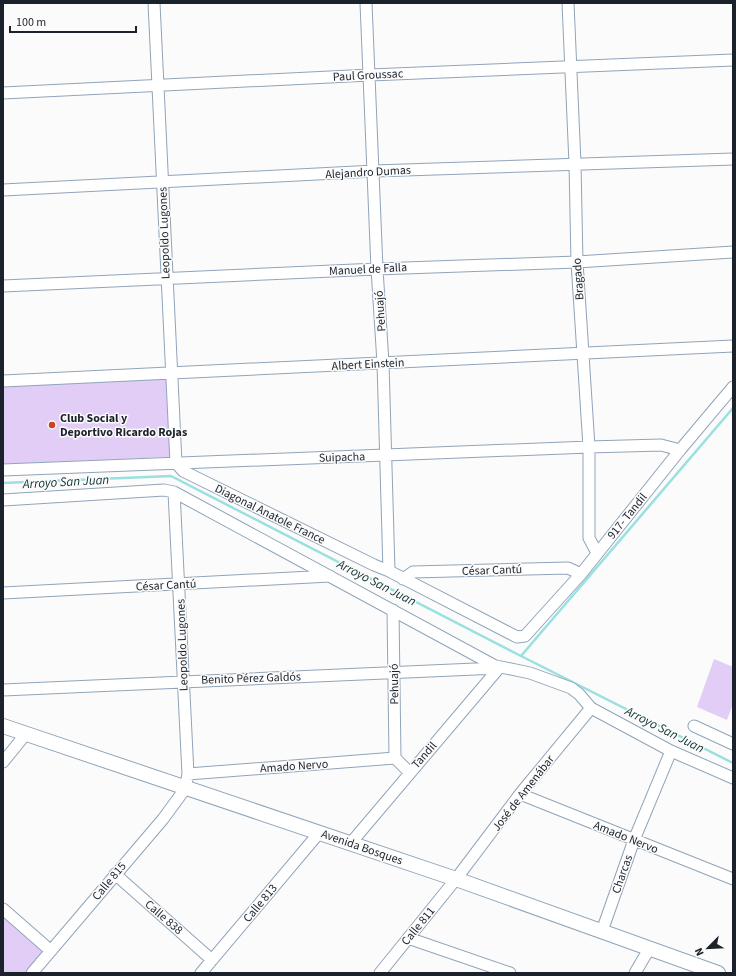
<svg xmlns="http://www.w3.org/2000/svg" width="736" height="976" font-family="'Source Sans 3',sans-serif">
<style>
.green{fill:#e2cdf6}
.lines{fill:none;stroke-linecap:round;stroke-linejoin:round}
.stream{stroke:#98e1df;stroke-width:2.5}
.minor-casing{stroke:#90a4b9;stroke-width:13}
.major-casing{stroke:#90a4b9;stroke-width:16}
.minor{stroke:#fff;stroke-width:11}
.major{stroke:#fff;stroke-width:14}
.poi-dot{fill:#cb4121;stroke:#fbfbfb;stroke-width:1.5}
.labels{text-anchor:middle;stroke-width:3;stroke-linejoin:round;paint-order:stroke}
.street-label{font-size:12px;fill:#1b222b;stroke:#fbfbfb}
.poi-label{font-size:12px;font-weight:bold;fill:#1b222b;stroke:#fbfbfb;text-anchor:start}
.water-label{font-size:13px;font-style:italic;fill:#0f3333;stroke:#fbfbfb}
</style>
<rect width="100%" height="100%" fill="#fbfbfb"/>
<path class="green" d="M167 378 170 457 3 464V387Z
M714 659 733 667V704L727 720 697 707Z
M3 916 44 951 25 973H3Z"/>
<g class="lines">
<path class="stream" d="M3 483 171 476 521 656 733 763
M521 656 733 408"/>
<g class="minor-casing">
<path id="minor" d="M154 3 176 463 183 471 374 565 389 571 517 637 525 636 581 574 680 450 733 387
M366 3 377 269 383 363 389 571
M568 3 575 164 577 262 589 447V538L597 553
M3 93 370 75 733 60
M3 190 375 171 733 159
M3 286 377 269 577 262 733 252
M3 381 733 346
M3 470 589 447 661 445 680 450
M174 492 188 774
M3 500 164 490 174 492 499 668
M403 579 413 572 568 568 581 574
M3 593 330 576
M393 610 395 758
M496 666 530 673 571 688 579 694 591 708 671 751 733 778
M3 690 498 668
M694 726 733 744
M3 762 25 735
M520 794 733 879
M350 844 499 668
M115 874 212 960
M3 909 51 951
M602 931 634 840 671 751
M408 938 510 973
M32 973 163 819 185 789 188 774 395 758 409 772
M201 973 319 833
M380 973 456 879 520 794 591 708
M635 973 649 949"/>
</g>
<g class="major-casing">
<path id="major" d="M3 726 456 879 718 973"/>
</g>
<use href="#minor" class="minor"/>
<use href="#major" class="major"/>
</g>
<circle class="poi-dot" cx="52" cy="425" r="4"/>
<g class="labels">
<g class="street-label">
<text transform="translate(368 75) rotate(-3)" y="4">Paul Groussac</text>
<text transform="translate(368 172) rotate(-3)" y="4">Alejandro Dumas</text>
<text transform="translate(164 233) rotate(-92)" y="4">Leopoldo Lugones</text>
<text transform="translate(368 269) rotate(-3)" y="4">Manuel de Falla</text>
<text transform="translate(578 279) rotate(-94)" y="4">Bragado</text>
<text transform="translate(380 311) rotate(-94)" y="4">Pehuajó</text>
<text transform="translate(368 364) rotate(-3)" y="4">Albert Einstein</text>
<text transform="translate(342 457) rotate(-2)" y="4">Suipacha</text>
<text transform="translate(270 514) rotate(26)" y="4">Diagonal Anatole France</text>
<text transform="translate(627 516) rotate(-51)" y="4">917- Tandil</text>
<text transform="translate(492 570) rotate(-2)" y="4">César Cantú</text>
<text transform="translate(166 585) rotate(-3)" y="4">César Cantú</text>
<text transform="translate(182 645) rotate(-92)" y="4">Leopoldo Lugones</text>
<text transform="translate(251 678) rotate(-2)" y="4">Benito Pérez Galdós</text>
<text transform="translate(394 684) rotate(-91)" y="4">Pehuajó</text>
<text transform="translate(424 755) rotate(-49)" y="4">Tandil</text>
<text transform="translate(294 766) rotate(-4)" y="4">Amado Nervo</text>
<text transform="translate(523 793) rotate(-52)" y="4">José de Amenábar</text>
<text transform="translate(626 837) rotate(22)" y="4">Amado Nervo</text>
<text transform="translate(362 847) rotate(19)" y="4">Avenida Bosques</text>
<text transform="translate(622 874) rotate(-71)" y="4">Charcas</text>
<text transform="translate(109 881) rotate(-50)" y="4">Calle 815</text>
<text transform="translate(260 903) rotate(-50)" y="4">Calle 813</text>
<text transform="translate(164 917) rotate(41)" y="4">Calle 838</text>
<text transform="translate(418 926) rotate(-51)" y="4">Calle 811</text>
</g>
<g class="poi-label">
<text x="60" y="422">Club Social y<tspan x="60" dy="14">Deportivo Ricardo Rojas</tspan></text>
</g>
<g class="water-label">
<text transform="translate(66 481) rotate(-3)" y="5">Arroyo San Juan</text>
<text transform="translate(377 582) rotate(27)" y="5">Arroyo San Juan</text>
<text transform="translate(665 729) rotate(27)" y="5">Arroyo San Juan</text>
</g>
</g>
<rect width="736" height="976" fill="none" stroke="#1b222b" stroke-width="8"/>
<g transform="translate(708 948) rotate(246)" stroke="#fbfbfb" stroke-width="3" paint-order="stroke">
<path d="M0-3L7 15L0 10L-7 15Z" fill="#1b222b"/>
<text y="-6" font-size="11" font-weight="bold" text-anchor="middle" fill="#1b222b">N</text>
</g>
<path d="M10 26v6h126v-6" fill="none" stroke="#1b222b" stroke-width="2"/>
<text x="16" y="26" font-size="12" fill="#1b222b" stroke="#fbfbfb" stroke-width="3" paint-order="stroke">100 m</text>
</svg>
